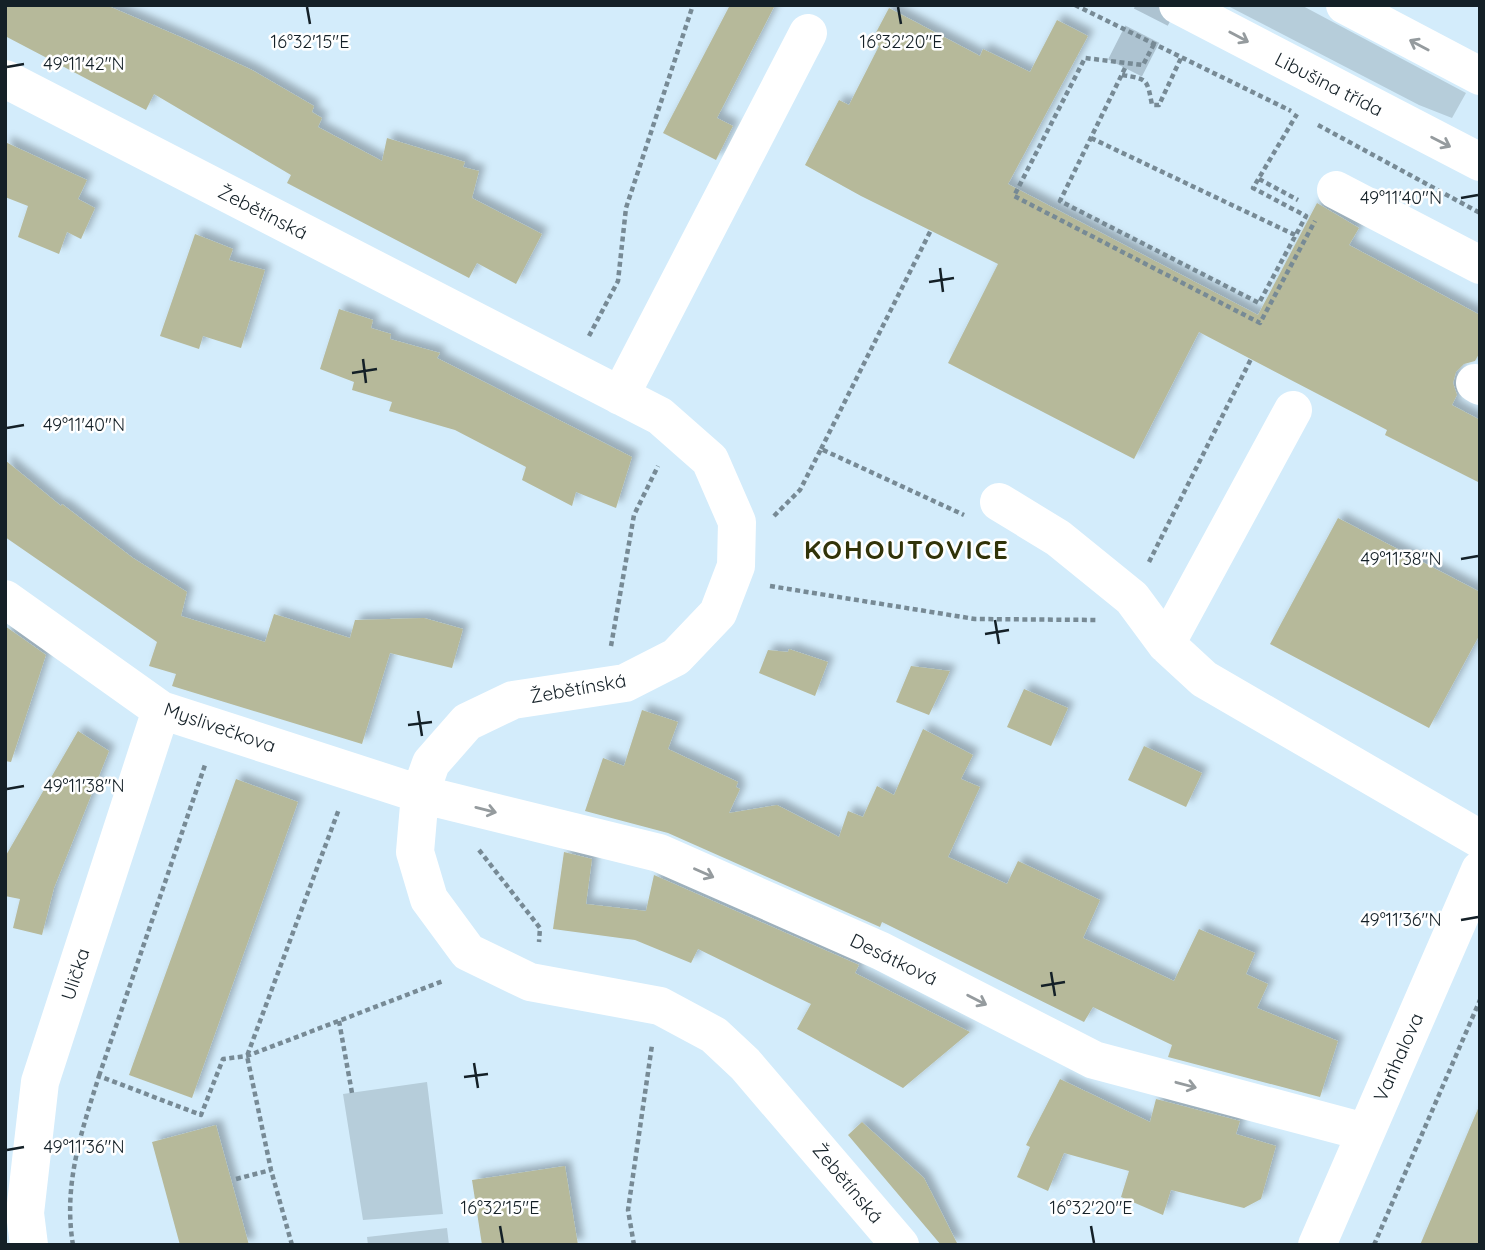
<svg xmlns="http://www.w3.org/2000/svg" width="1485" height="1250" font-family="Quicksand,sans-serif">
<style>
.green{fill:#b6cdda}
.building{fill:#b6b99a;filter:url(#shadow)}
.lines{fill:none;stroke-linecap:round;stroke-linejoin:round}
.minor-tunnel{stroke:#adc3d1;stroke-width:38;stroke-dasharray:38 19;stroke-linecap:butt}
.path{stroke:#778a95;stroke-width:4.5;stroke-dasharray:5 3.5;stroke-linecap:butt}
.minor{stroke:#fff;stroke-width:38}
.oneway{stroke:#959b9e}
.ticks{fill:none;stroke:#142027;stroke-width:2.5}
.labels{text-anchor:middle;stroke-width:5;stroke-linejoin:round;paint-order:stroke}
.street-label{font-size:19px;fill:#142027;stroke:#fff}
.district-label{font-size:26px;font-weight:bold;letter-spacing:2px;fill:#313309;stroke:#fff}
.ticks-label{font-size:18px;text-anchor:middle;fill:#142027;stroke:#fff;stroke-width:5;stroke-linejoin:round;paint-order:stroke}
</style>
<defs>
<filter id="shadow"><feDropShadow dx="6" dy="-6" stdDeviation="3.5" flood-color="#0004"/></filter>
</defs>
<rect width="100%" height="100%" fill="#d3ecfb"/>
<path class="green" d="M1226 5H1301L1466 93 1452 118 1419 105Z
M427 1082 443 1214 363 1220 343 1094Z
M447 1228 449 1245H368L367 1237Z"/>
<path class="building" d="M5 5H106L183 38 252 70 314 106 312 112 322 118 318 127 382 161 387 138 465 162 463 167 479 171 472 198 542 234 516 284 477 263 469 278 287 183 291 175 154 94 146 110 5 36Z
M730 5H775L717 118 733 126 716 160 663 133Z
M889 8 980 56 983 49 1030 72 1057 20 1088 36 1008 184 1258 315 1317 203 1359 228 1349 245 1480 315V352L1475 361 1464 364 1456 372 1453 383 1457 395 1452 405 1480 420V483L1385 435 1387 430 1199 332 1134 459 948 363 998 264 861 196 805 165 839 100 849 105 879 46 871 42Z
M5 142 87 180 78 199 95 208 81 239 67 232 59 254 18 237 28 206 5 197Z
M195 234 233 249 229 260 265 270 241 348 203 336 199 349 160 336Z
M339 309 373 320 371 328 391 334 390 339 440 353 437 358 632 457 616 508 576 492 572 506 522 480 526 467 455 430 389 411 392 402 352 390 354 382 320 369Z
M5 460 61 506 62 504 133 558 187 592 181 616 265 642 274 614 350 638 355 620 424 618 463 629 452 668 390 653 362 744 172 686 176 674 149 666 157 642 5 537Z
M1338 518 1480 592V634L1429 728 1270 644Z
M5 626 46 655 11 762 5 761Z
M789 649 828 662 815 696 759 673 768 650 788 652Z
M911 666 950 671 929 715 896 702Z
M1024 689 1068 708 1051 746 1007 727Z
M642 710 678 722 668 749 738 782 736 787 740 789 729 813 777 805 839 837 848 811 863 817 877 786 894 795 923 729 973 755 961 779 980 787 948 857 1007 884 1018 861 1100 900 1083 938 1174 981 1199 929 1255 953 1246 974 1268 984 1257 1008 1338 1041 1320 1097 1168 1057 1172 1045 1093 1007 1084 1022 882 922 880 927 668 833 585 811 603 758 624 766Z
M78 731 109 751 54 888 42 935 13 928 20 899 5 896V857Z
M1144 746 1202 773 1186 807 1128 780Z
M236 779 298 802 192 1098 129 1075Z
M564 852 592 859 586 904 646 911 654 875 859 965 855 973 970 1032 903 1088 797 1029 811 1004 698 949 691 963 635 940 553 929Z
M1060 1079 1150 1122 1156 1099 1240 1121 1236 1134 1276 1146 1261 1199 1244 1208 1171 1190 1163 1215 1121 1197 1129 1171 1064 1153 1048 1191 1017 1177 1030 1147 1026 1145Z
M1480 1104V1245H1420Z
M862 1122 924 1178 958 1245H941L848 1135Z
M216 1125 249 1245H180L152 1142Z
M565 1166 578 1245H482L472 1180Z"/>
<g class="lines">
<path class="minor-tunnel" d="M1125 68 1157 5"/>
<path class="path" d="M1075 5 1291 111
M1154 44 1143 65 1085 58 1014 196 1260 323 1315 221
M1125 68 1060 201 1259 303 1306 216 1253 188 1297 114
M1122 75C1148 79 1147 79 1152 105H1159L1181 58
M1318 125 1480 213
M1091 138 1295 235
M1259 179 1298 200
M589 336 618 281 626 208 693 5
M821 449 931 230
M774 516 800 490 821 449 964 515
M1149 562 1252 357
M770 586 975 619 1098 620
M611 646 634 515 658 466
M479 850 540 928 539 942
M339 1021 352 1093
M99 1076 205 765
M236 1179 271 1170
M73 1245C63 1185 81 1133 99 1076L201 1115 223 1059 247 1056 443 981
M292 1245 271 1170 247 1056 339 809
M634 1245 628 1210 652 1045
M1374 1245 1480 1000"/>
<path class="minor" d="M1178 5 1480 162
M1345 5 1480 76
M5 79 660 416 710 460 737 522 736 566 718 613 676 657 625 683 513 700 467 722 431 763 420 794 415 852 429 899 468 952 530 982 660 1006 714 1035 745 1064 900 1245
M1336 190 1480 265
M1475 383 1480 386
M620 396 808 33
M999 502 1058 538 1132 598 1166 644 1204 679 1480 839
M5 599 161 710 420 794 659 853 881 951 1094 1060 1365 1132
M1166 644 1293 410
M29 1245 25 1213 40 1082 161 710
M1317 1245 1480 870"/>
</g>
<defs><path id="oneway-shaft" d="M-6 0H5M1.5-3L5.5 0L1.5 3" fill="none" stroke-width="1.6" stroke-linecap="round" stroke-linejoin="round" transform="scale(1.75)"/></defs>
<g class="oneway">
<use href="#oneway-shaft" transform="translate(1239 37) rotate(28)"/>
<use href="#oneway-shaft" transform="translate(1419 45) rotate(-152)"/>
<use href="#oneway-shaft" transform="translate(1441 142) rotate(27)"/>
<use href="#oneway-shaft" transform="translate(486 810) rotate(14)"/>
<use href="#oneway-shaft" transform="translate(704 873) rotate(24)"/>
<use href="#oneway-shaft" transform="translate(977 1000) rotate(27)"/>
<use href="#oneway-shaft" transform="translate(1186 1085) rotate(15)"/>
</g>
<path class="ticks" d="M307 7 310 24M898 7 901 24M7 67 24 64M1461 198 1478 195M940 268 943 292M929 282 954 278M363 359 366 383M352 373 377 369M7 428 24 425M1461 559 1478 556M995 620 999 644M985 634 1009 630M418 711 422 736M408 725 432 722M7 789 24 786M1461 920 1478 917M1051 972 1055 996M1041 986 1065 982M474 1063 478 1088M464 1077 488 1074M7 1150 24 1147M500 1226 503 1243M1091 1226 1094 1243"/>
<g class="labels">
<g class="street-label">
<text transform="translate(1329 84) rotate(27)" y="7">Libušina třída</text>
<text transform="translate(263 212) rotate(27)" y="7">Žebětínská</text>
<text transform="translate(578 688) rotate(-10)" y="7">Žebětínská</text>
<text transform="translate(220 727) rotate(19)" y="7">Myslivečkova</text>
<text transform="translate(894 959) rotate(26)" y="7">Desátková</text>
<text transform="translate(75 974) rotate(-72)" y="7">Ulička</text>
<text transform="translate(1398 1057) rotate(-66)" y="7">Vaňhalova</text>
<text transform="translate(848 1183) rotate(50)" y="7">Žebětínská</text>
</g>
<g class="district-label">
<text x="907" y="559">KOHOUTOVICE</text>
</g>
</g>
<g class="ticks-label">
<text x="310" y="48">16°32'15"E</text>
<text x="901" y="48">16°32'20"E</text>
<text x="84" y="70">49°11'42"N</text>
<text x="1401" y="204">49°11'40"N</text>
<text x="84" y="431">49°11'40"N</text>
<text x="1401" y="565">49°11'38"N</text>
<text x="84" y="792">49°11'38"N</text>
<text x="1401" y="926">49°11'36"N</text>
<text x="84" y="1153">49°11'36"N</text>
<text x="500" y="1214">16°32'15"E</text>
<text x="1091" y="1214">16°32'20"E</text>
</g>
<rect width="1485" height="1250" fill="none" stroke="#142027" stroke-width="14"/>
</svg>
